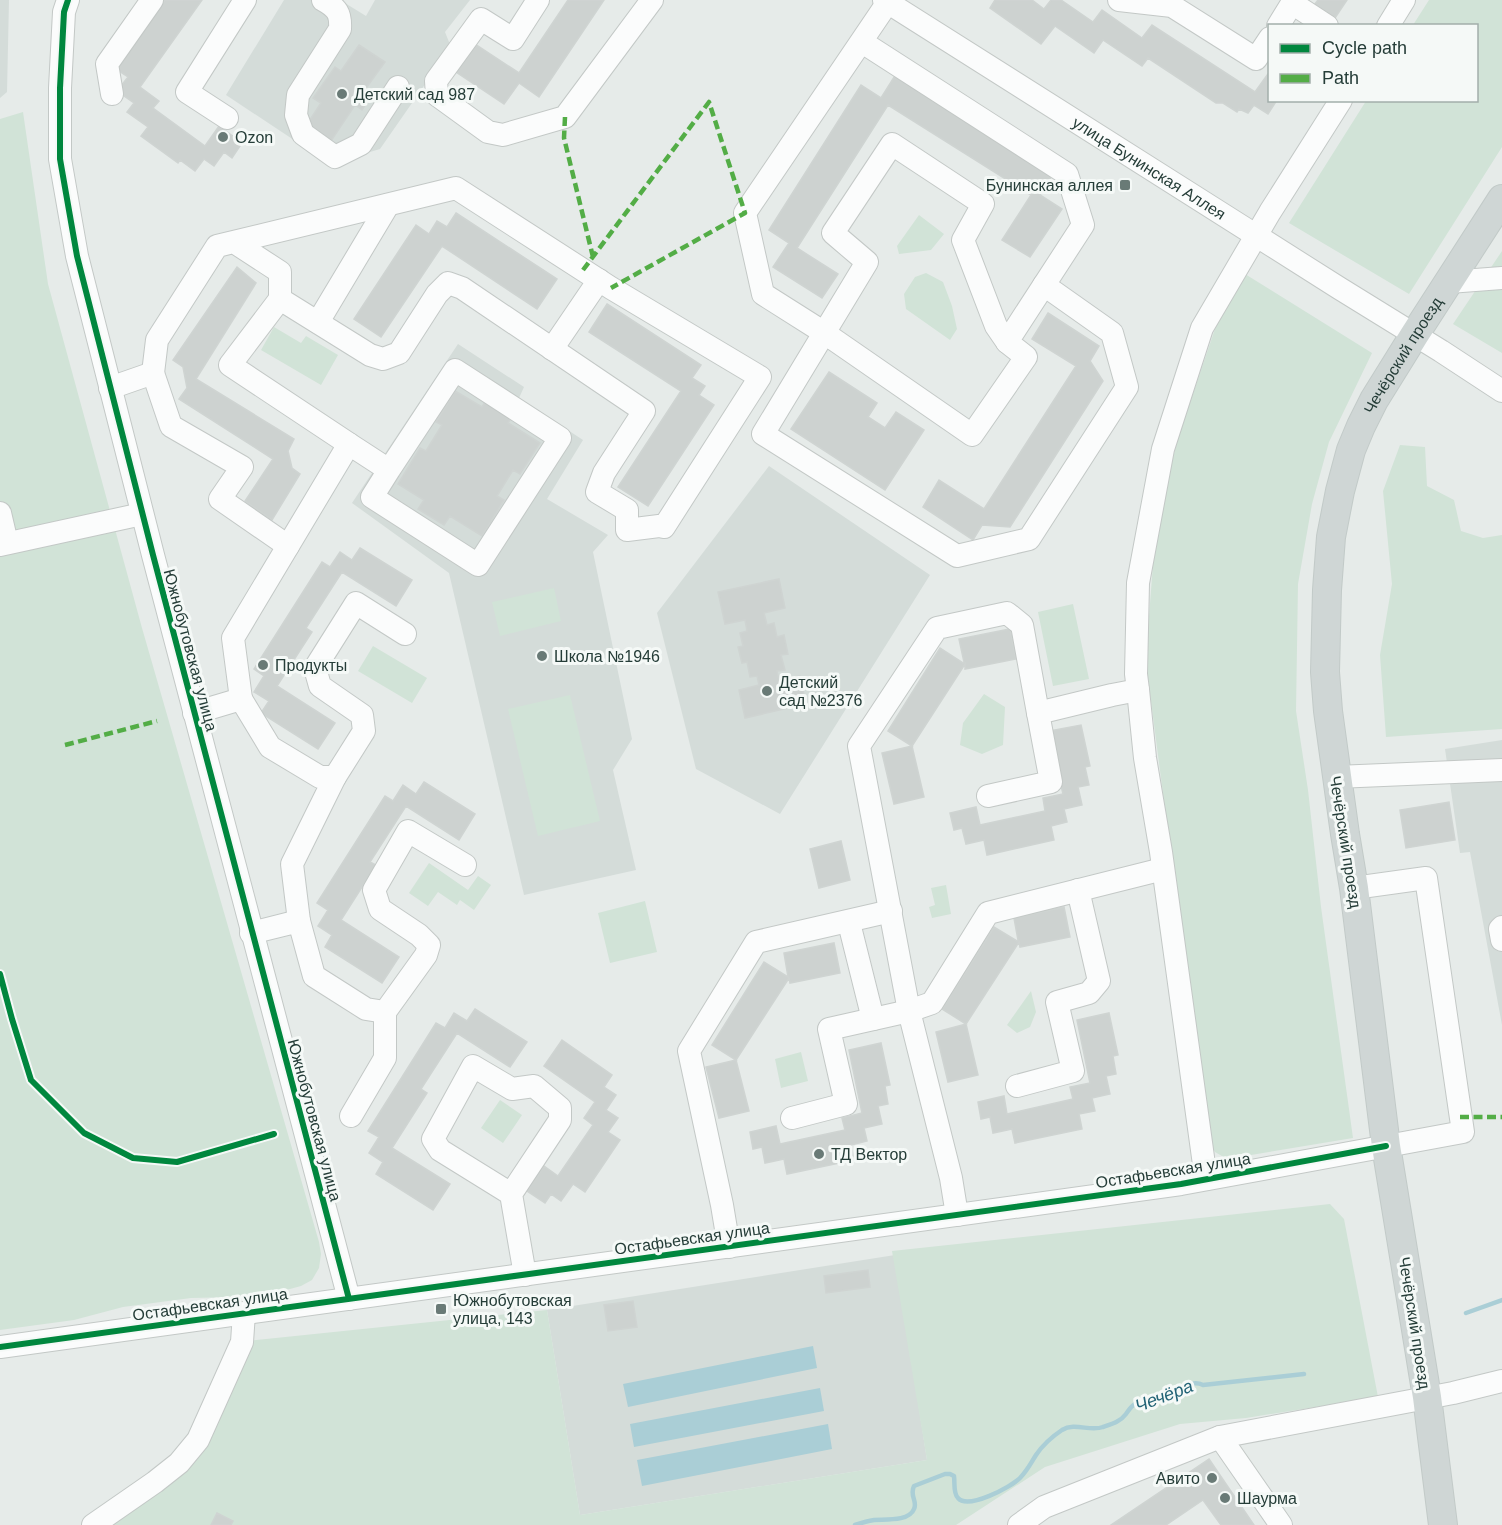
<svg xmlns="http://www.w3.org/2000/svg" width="1502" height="1525" font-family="Helvetica,sans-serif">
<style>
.built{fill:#d4dcd9}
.green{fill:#d1e3d7}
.water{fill:#aaced6}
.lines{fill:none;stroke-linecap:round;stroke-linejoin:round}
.stream{stroke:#aaced6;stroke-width:4.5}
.building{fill:#cdd2d0;stroke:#cfd4d2;stroke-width:1.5}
.minor-casing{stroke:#c3c8c6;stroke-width:24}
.major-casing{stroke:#c2cac8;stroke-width:30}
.minor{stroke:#fbfcfc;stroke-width:22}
.major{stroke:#cfd6d5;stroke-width:28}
.quiet{stroke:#53ad46;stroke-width:4.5;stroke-dasharray:9 4.5;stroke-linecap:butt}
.cycleway-casing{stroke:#f5f9f7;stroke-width:10}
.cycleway{stroke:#00873e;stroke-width:6}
.poi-dot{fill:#697a76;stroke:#f5f9f7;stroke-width:2}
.labels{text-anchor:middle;stroke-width:6;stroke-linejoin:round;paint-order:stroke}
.poi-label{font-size:16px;fill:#253d38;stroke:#f5f9f7;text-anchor:start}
.street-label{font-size:16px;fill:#253d38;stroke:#f5f9f7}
.water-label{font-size:18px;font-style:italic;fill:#226376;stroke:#f5f9f7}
</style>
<rect width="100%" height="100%" fill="#e6ebe9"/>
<path class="built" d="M0 0H9L7 92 0 98Z
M284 0H340L366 16 375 0H470L445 32 451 47 380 149 330 164 226 95Z
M458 344 524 387 519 398 583 440 547 499 608 535 593 552 632 739 613 770 636 870 524 895 449 573 352 503Z
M769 466 930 575 780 814 696 769 657 613Z
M1502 740V1025L1470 852 1460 853 1445 749Z
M895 1255 927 1460 580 1515 547 1310Z"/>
<path class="green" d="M1429 0H1502V147L1409 294 1289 223 1366 101 1476 100V26L1413 25Z
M23 112 48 284 142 628 319 1242 321 1254 319 1268 312 1280 301 1286 290 1289 235 1297 191 1298 123 1307 74 1320 0 1330V119Z
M919 215 944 234 931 250 899 254 897 246Z
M1502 251V353L1453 324Z
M926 273 943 282 952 306 957 329 950 340 906 309 904 294 915 277Z
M1245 274 1372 353 1329 442 1312 504 1298 584 1296 711 1308 790 1321 907 1353 1138 1227 1159 1215 1152 1208 1140 1148 678V630L1153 564 1165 490 1178 438 1217 323Z
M274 327 301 343 306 336 338 355 321 385 261 350Z
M1400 445 1425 447 1427 486 1454 500 1461 531 1483 538 1502 535V729L1386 737 1380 655 1392 584 1383 491Z
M554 588 561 621 500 636 492 602Z
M1073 604 1089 679 1053 686 1038 612Z
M373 646 427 678 412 703 358 671Z
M984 694 1005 707 1003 745 982 754 960 745 963 723Z
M570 695 600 821 538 836 508 709Z
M429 863 468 890 478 876 491 885 474 910 460 900 457 905 438 892 428 906 409 893Z
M946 885 951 914 932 918 929 907 935 905 931 888Z
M645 901 657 952 610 963 598 913Z
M1031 991 1036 1012 1030 1027 1017 1033 1007 1025Z
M801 1052 808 1081 781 1088 775 1059Z
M500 1100 522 1115 503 1143 481 1128Z
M1330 1204 1344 1219 1378 1397 1246 1418 1180 1424 1045 1467 956 1525H93L179 1463 247 1341 547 1310 580 1515 927 1460 892 1251Z"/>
<path class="water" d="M813 1346 817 1368 628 1407 623 1384Z
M820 1388 824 1411 634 1447 630 1424Z
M828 1424 832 1449 642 1486 637 1460Z"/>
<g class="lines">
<path class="stream" d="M1466 1313 1502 1300
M855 1525C861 1523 867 1521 874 1520 884 1519 909 1522 914 1509 918 1501 909 1496 914 1486L945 1474H950L954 1476C955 1483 953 1493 958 1498 968 1510 1011 1487 1020 1478 1027 1471 1031 1463 1036 1455 1042 1446 1053 1436 1062 1430 1075 1422 1090 1432 1103 1427 1112 1424 1120 1422 1126 1414 1129 1410 1131 1406 1135 1404 1144 1400 1154 1404 1162 1400 1175 1394 1189 1378 1203 1385L1304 1374"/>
</g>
<path class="building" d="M165 0H202L140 87 159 101 153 108 205 146 219 126 242 143 232 158 224 152 214 166 204 159 195 171 180 160 178 163 141 136 148 127 127 112 134 103 117 91 128 77 116 69Z
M568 0H604L539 97 519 83 504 104 456 72 475 44 519 73Z
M995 0H1032L1044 9 1051 0H1061L1093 22 1102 10 1142 38 1152 25 1255 92 1270 71V100H1277L1268 114 1254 105 1248 113 1239 109 1237 112 1223 103H1216L1148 58 1142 66 1103 40 1094 53 1055 26 1041 44 990 8Z
M1318 0H1347L1335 18 1314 5Z
M359 45 385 62 364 91 371 96 362 110 355 105 331 141 307 124 321 103 313 98 335 67 341 71Z
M896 74 1053 174 1040 195 1062 209 1030 257 1002 240 1031 195 888 105 797 248 838 274 822 298 773 267 789 243 769 230 861 85 881 98Z
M456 213 557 279 537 309 442 246 381 337 354 319 416 225 429 234 437 221 447 227Z
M237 267 256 283 196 379 294 439 288 451 292 468 300 474 272 520 245 501 273 459 179 399 187 388 183 367 173 360Z
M607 304 701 365 692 378 705 386 699 395 714 405 648 506 618 487 681 391 589 332Z
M1048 313 1099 346 1090 361 1103 381 1010 527 982 525 973 540 923 507 939 480 984 509 1076 366 1032 339Z
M829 372 877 403 868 417 885 428 896 412 924 430 885 490 791 429Z
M455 391 482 407 490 394 516 410 508 423 540 443 520 474 513 470 497 496 504 500 482 536 450 516 444 525 418 509 424 500 398 484 420 448 426 451 442 425 436 422Z
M360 548 412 580 396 606 342 572 306 628 312 632 277 686 335 723 318 749 261 713 269 701 254 692 264 676 254 669 322 562 330 567 340 552 352 560Z
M779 579 785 608 764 613 767 625 774 623 777 637 784 635 788 654 781 655 785 670 777 671 779 680 800 676 806 704 745 718 739 690 759 685 757 676 750 677 747 662 742 663 738 647 743 646 740 633 747 631 745 620 725 624 718 592Z
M1010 629 1016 659 965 669V664L912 746 924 797 894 804 882 753 912 746 888 731 940 648 963 663 964 662 959 639Z
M1081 725 1090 766 1085 767 1089 785 1078 787 1082 805 1064 809 1067 822 1051 826 1054 840 987 855 984 840 966 844 962 828 954 830 950 813 976 807 980 825 1045 811 1043 798 1063 794 1049 731Z
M424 782 475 814 459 840 406 806 370 862 376 865 341 920 399 957 382 983 325 947 332 935 318 926 328 910 317 903 385 796 393 801 403 785 416 794Z
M1449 802 1455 840 1406 848 1400 810Z
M841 841 850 880 819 888 810 849Z
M1064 907 1070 937 1020 947 1019 942 966 1024 978 1075 948 1082 936 1032 966 1024 942 1009 994 927 1017 941 1018 940 1014 918Z
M834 943 840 973 790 983 789 978 736 1060 749 1111 719 1118 706 1067 736 1060 712 1045 764 962 788 977 784 953Z
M475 1009 527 1042 510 1067 457 1033 421 1089 427 1093 392 1148 450 1184 433 1210 376 1174 383 1162 369 1153 379 1137 368 1131 436 1023 445 1028 454 1013 467 1021Z
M1109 1013 1118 1055 1113 1056 1116 1074 1106 1076 1110 1094 1092 1098 1095 1111 1079 1114 1082 1129 1015 1143 1012 1129 993 1133 990 1117 981 1119 978 1102 1004 1096 1007 1114 1073 1099 1070 1087 1090 1083 1077 1020Z
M562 1040 612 1075 604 1087 616 1095 606 1110 618 1118 608 1132 620 1140 585 1192 573 1184 561 1201 551 1194 545 1203 527 1191 544 1166 558 1176 593 1125 584 1118 595 1102 544 1066Z
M881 1043 890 1085 885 1086 888 1104 878 1106 882 1124 864 1128 867 1141 851 1145 854 1160 787 1174 784 1159 765 1163 762 1147 753 1149 750 1132 776 1126 780 1144 845 1130 842 1118 862 1113 849 1050Z
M868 1270 870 1287 826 1293 824 1276Z
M633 1301 637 1327 608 1331 604 1305Z
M1209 1459 1254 1525H1221L1203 1500 1166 1525H1111Z
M217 1513 233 1521 231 1525H211Z"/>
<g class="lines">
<g class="minor-casing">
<g id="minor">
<path d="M68 0 64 12 60 88V159L77 256 153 555 349 1299"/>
<path d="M323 0C337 8 341 13 340 29L298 95 296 115 303 134 335 157 361 144 398 87"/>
<path d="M538 0 513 39 481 19 436 81 437 95 488 132 503 135 565 117 652 0"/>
<path id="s1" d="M884 0 1339 288 1441 351 1502 391"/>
<path d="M1119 0 1172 6 1256 59 1270 38"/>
<path d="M1292 3 1327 26"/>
<path d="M1278 26 1294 0"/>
<path d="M1388 26 1404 0"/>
<path d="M862 42 1067 174 1083 225 1007 342 1026 357 972 435 823 332 763 294 745 213 888 2"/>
<path d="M112 94 107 64 152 0"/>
<path d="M227 118 187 92 245 0"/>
<path d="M1449 282 1502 278"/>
<path d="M318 322 388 205"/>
<path d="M1007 342 996 326 963 240 983 204 892 144 833 233 867 262 763 434 957 556 1029 539 1127 387 1112 333 1044 285"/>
<path d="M552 349 599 280"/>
<path d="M153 373 171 426 242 467 220 499 288 546"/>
<path d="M110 388 153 373 157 340 217 246 456 188 611 288 760 377 664 527 659 526 627 530V510L597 492 604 473 644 411 462 288 448 283 437 294 399 353 383 359 370 355 280 299V272L234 242"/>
<path d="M349 444 389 470 372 497 478 565 560 438 455 370 389 470"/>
<path d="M0 513 7 543"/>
<path d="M0 545 142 514"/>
<path d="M241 699 233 638 349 444 230 365 280 299"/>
<path d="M194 713 241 699 270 747 320 777H335L364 731 362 715 320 686 315 668 356 603 405 634"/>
<path d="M1336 777 1502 770"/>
<path d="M988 796 1051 782 1038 713"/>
<path d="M299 921 292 864 335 777"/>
<path d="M1502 927 1500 929 1502 940"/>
<path d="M851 931 873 1019"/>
<path d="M251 933 299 921 314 976 366 1009 385 1012 426 955 429 945 419 935 380 909 374 890 408 831 465 865"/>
<path d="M1017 1086 1073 1071 1057 1002 1089 993 1099 981 1078 890"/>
<path d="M351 1116 385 1058V1012"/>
<path d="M792 1118 846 1104 829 1029 909 1011 932 1003 988 913 1163 869"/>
<path d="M1206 1179 1161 852 1145 758 1138 690 1136 674 1138 583 1163 449 1202 328 1270 212 1341 100"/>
<path d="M511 1194 560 1120V1108L534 1086 512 1089 473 1066 433 1139 440 1150 511 1194 525 1275"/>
<path d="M957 1215 951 1178 909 1011 859 746 937 628 1007 613 1022 625 1038 713 1112 695 1138 690"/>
<path d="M729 1247 722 1205 689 1051 756 942 891 911"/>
<path d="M0 1347 1181 1184 1463 1132 1426 878 1354 888"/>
<path d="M1220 1437 1281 1525"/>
<path d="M93 1525 155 1482 179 1463 198 1440 242 1342 244 1313"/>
<path d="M1019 1525 1044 1507 1220 1437 1453 1393 1502 1381"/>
</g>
</g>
<g class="major-casing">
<g id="major">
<path id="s2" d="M1443 1525 1427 1397 1386 1146 1354 888 1345 834 1328 711 1325 672 1327 590 1331 537 1340 491 1351 450 1361 426 1374 400 1415 334 1502 199"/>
</g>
</g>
<use href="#minor" class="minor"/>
<use href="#major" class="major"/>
<path class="quiet" d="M565 117 564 138 593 257
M583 270 709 102 745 213 611 288
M65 745 157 721
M1460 1117H1502"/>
<g class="cycleway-casing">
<path id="cycleway" d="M68 0 64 12 60 88V159L77 256 153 555 349 1299
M0 974 12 1019 31 1080 84 1133 133 1158 177 1162 274 1134
M0 1347 1181 1184 1386 1146"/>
</g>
<use href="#cycleway" class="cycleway"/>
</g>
<g class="poi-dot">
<circle cx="342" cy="94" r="6"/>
<circle cx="223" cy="137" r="6"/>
<rect x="1119" y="179" width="12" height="12" rx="3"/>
<circle cx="542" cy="656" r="6"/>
<circle cx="263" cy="665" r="6"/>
<circle cx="767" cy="691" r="6"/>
<circle cx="819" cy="1154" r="6"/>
<rect x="435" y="1303" width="12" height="12" rx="3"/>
<circle cx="1212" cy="1478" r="6"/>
<circle cx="1225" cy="1498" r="6"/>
</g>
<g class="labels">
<g class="poi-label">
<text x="354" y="100">Детский сад 987</text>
<text x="235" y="143">Ozon</text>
<text x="1113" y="191" text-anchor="end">Бунинская аллея</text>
<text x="554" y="662">Школа №1946</text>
<text x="275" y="671">Продукты</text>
<text x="779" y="688">Детский<tspan x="779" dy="18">сад №2376</tspan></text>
<text x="831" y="1160">ТД Вектор</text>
<text x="453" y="1306">Южнобутовская<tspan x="453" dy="18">улица, 143</tspan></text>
<text x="1200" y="1484" text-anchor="end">Авито</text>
<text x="1237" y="1504">Шаурма</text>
</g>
<g class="street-label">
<text dy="6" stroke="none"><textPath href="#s1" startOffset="314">улица Бунинская Аллея</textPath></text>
<text dy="6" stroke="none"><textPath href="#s2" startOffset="1194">Чечёрский проезд</textPath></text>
<text transform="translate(191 650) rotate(75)" y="6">Южнобутовская улица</text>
<text transform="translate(1346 842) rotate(81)" y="6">Чечёрский проезд</text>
<text transform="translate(315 1120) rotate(75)" y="6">Южнобутовская улица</text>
<text transform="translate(1173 1170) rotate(-9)" y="6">Остафьевская улица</text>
<text transform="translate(692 1238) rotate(-8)" y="6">Остафьевская улица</text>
<text transform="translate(210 1304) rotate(-8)" y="6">Остафьевская улица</text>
<text transform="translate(1415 1323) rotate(81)" y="6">Чечёрский проезд</text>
</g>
<g class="water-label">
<text transform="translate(1164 1396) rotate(-21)" y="6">Чечёра</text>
</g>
</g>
<rect x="1268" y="24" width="210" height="78" fill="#f5f9f7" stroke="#a2aeab" stroke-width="1.5"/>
<rect x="1280" y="44" width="30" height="9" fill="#00873e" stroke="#a2aeab" stroke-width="1.5"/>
<text x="1322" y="54" font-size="18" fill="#253d38">Cycle path</text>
<rect x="1280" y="74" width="30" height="9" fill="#53ad46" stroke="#a2aeab" stroke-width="1.5"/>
<text x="1322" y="84" font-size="18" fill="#253d38">Path</text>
</svg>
